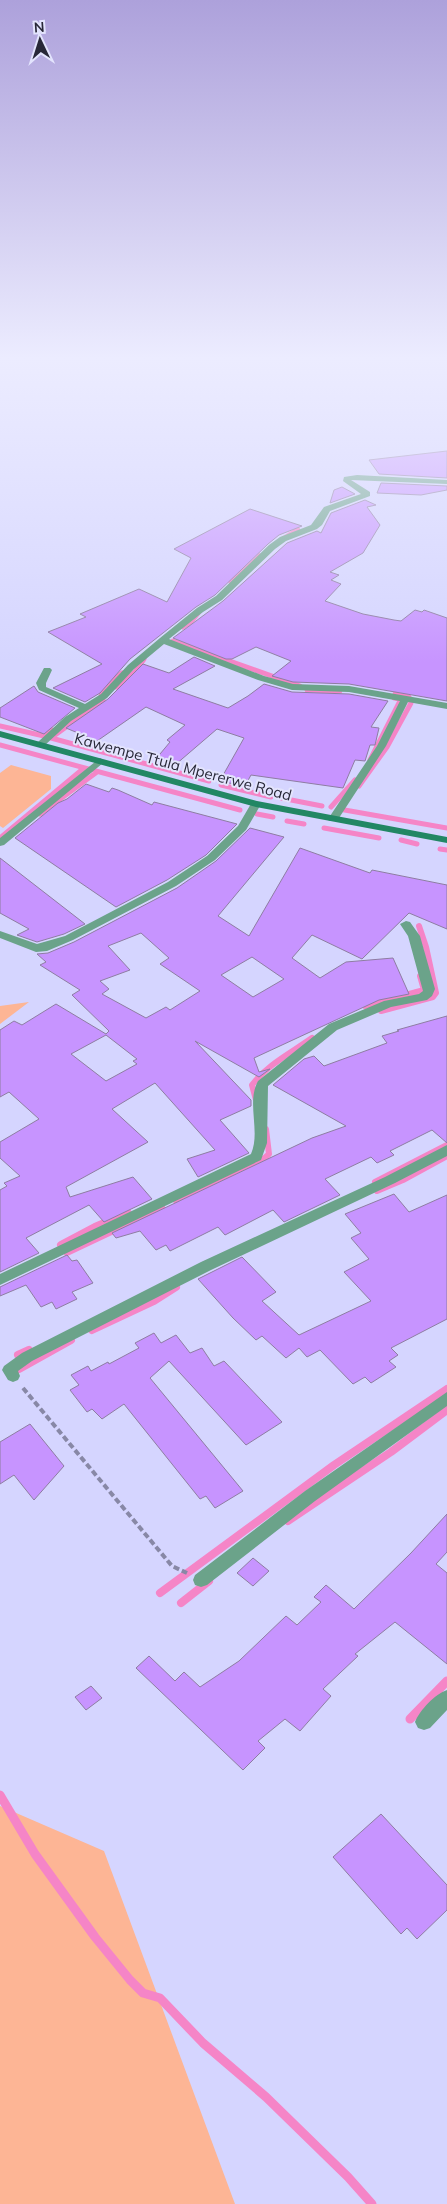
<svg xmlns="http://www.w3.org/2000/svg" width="447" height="2204" font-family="Mulish,sans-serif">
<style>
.green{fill:#fdb595}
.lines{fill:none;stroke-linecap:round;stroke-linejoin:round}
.stream-far4{stroke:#f585c7;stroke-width:4}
.stream-far3{stroke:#f585c7;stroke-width:5}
.stream-far2{stroke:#f585c7;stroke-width:6}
.stream-far1{stroke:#f585c7;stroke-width:8}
.stream{stroke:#f585c7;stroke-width:9}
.building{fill:#c794ff;stroke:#8e7da2;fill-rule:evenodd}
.path{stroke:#8888a6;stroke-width:4;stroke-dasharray:6 3;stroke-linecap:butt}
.street{fill:#6ba38a;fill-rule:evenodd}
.secondary{fill:#228764;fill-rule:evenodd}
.labels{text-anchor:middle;stroke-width:4;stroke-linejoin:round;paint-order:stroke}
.street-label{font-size:15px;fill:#282838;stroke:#e3e4fd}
</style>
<rect width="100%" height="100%" fill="#d5d5ff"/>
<path class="green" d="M11 765 51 776V789L3 828 0 826V773Z
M29 1002 0 1024V1006Z
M0 1806 104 1851 235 2204H0Z"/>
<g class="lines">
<path class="stream-far4" d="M282 539 298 529
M235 579 260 555"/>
<path class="stream-far3" d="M231 582 236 577
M183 627 191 622 199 612
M173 641 300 686
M116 687 135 672 144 659
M307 690 340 691
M101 696 104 687 122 673
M103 700 51 738 209 781
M0 726 44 736 52 730
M0 745 240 810
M370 760 401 699 394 698
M221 785 271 797
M359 786 387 747 411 703 409 697 395 694
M281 798 322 806
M331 807 355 780
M339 809 447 828
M40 814 97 772
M257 814 273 817
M287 821 304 824
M324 828 379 838
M0 838 84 768
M401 840 417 844
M440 849 447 850"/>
<path class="stream-far2" d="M365 1006 424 990 420 976
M381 1011 433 997 436 993 426 947 419 926
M256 1100 252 1085C268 1064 291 1053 312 1038
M375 1182 447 1145
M377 1191 403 1180 447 1156
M176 1201 259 1163 269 1154 266 1129
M156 1210 162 1207"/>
<path class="stream-far1" d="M61 1245 95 1227 128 1213
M67 1252 158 1209
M92 1330 154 1301 176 1287
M18 1355 29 1350
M19 1369 71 1340
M288 1521 391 1452 447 1410
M160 1593 334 1465 447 1389
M181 1603 209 1581"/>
<path class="stream" d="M410 1719 447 1681
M0 1795 35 1854 95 1937 130 1980 143 1993 160 1998 203 2043 266 2097 348 2177 372 2204"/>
</g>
<path class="building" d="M447 451V478L379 474 369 460Z
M381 483 447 486V490L421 495 377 493Z
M342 487 355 494 330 503 334 490Z
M365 500 376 505 367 507 380 525 363 553 330 572 339 575 331 580 341 584 325 601 363 614 394 620 401 621 415 610 422 612 424 610 447 618V701L349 684 293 682 272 676 291 661 256 647 232 659H226L173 638 223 601 287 543 317 531 321 533 331 513Z
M250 509 302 526 279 535 268 544 215 595 196 607 130 659 100 693 85 702 53 688 102 664 48 632 86 617 80 614 139 589 167 602 191 558 174 549Z
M194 657 215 666 173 689 228 708 248 696 264 684 292 692 349 694 388 701 371 727 379 728 375 745H370L365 761 355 760 343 788 251 775 245 786 224 782 226 778 222 777 244 738 217 729 175 765 155 760 170 742 167 740 185 725 146 707 97 741 66 728 108 699 143 664 169 673Z
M34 686 38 692 75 708 44 734 0 717V708Z
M86 784 109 792 112 788 118 790 152 805 154 802 237 824 206 855 167 880 116 907 15 838 58 803 67 799Z
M250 828 284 837 218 916 249 936 300 848 370 873 372 870 447 885V929L409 913 362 959 312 935 292 958 320 978 346 962 393 958 409 994 379 1000 254 1058 259 1072 270 1069 259 1077 195 1041 251 1100V1106L220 1120 249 1153 198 1177 187 1159 215 1150 155 1083 112 1109 148 1142 66 1187 70 1197 133 1177 152 1199 104 1222 89 1205 26 1238 39 1253 0 1272V1190L7 1186 4 1183 20 1176 0 1158V1142L39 1119 9 1092 0 1097V1030L14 1021 22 1025 56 1004 106 1034 109 1031 72 995 80 990 40 965 46 962 37 954 48 953 74 942 177 888 216 861ZM141 933 169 958 160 964 200 991 170 1010 166 1007 146 1018 102 994 109 989 100 981 130 970 108 946ZM252 957 284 979 253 997 221 975ZM106 1035 137 1059 133 1061 137 1064 106 1081 71 1054Z
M0 858 85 924 64 934 37 942 17 935 29 929 0 913Z
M447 1016V1143L432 1130 390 1151 394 1155 377 1163 371 1157 325 1179 340 1195 284 1222 273 1210 225 1235 218 1227 170 1251 166 1245 156 1250 140 1231 116 1238 112 1233 312 1138 346 1126 273 1085 304 1059 314 1056 324 1066 387 1043 382 1036 399 1031 397 1030Z
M394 1194 409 1212 447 1195V1319L391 1348 398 1355 389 1361 396 1367 371 1383 365 1377 353 1384 320 1350 307 1357 299 1348 286 1358 262 1336 256 1340 233 1318 198 1279 242 1257 276 1292 262 1301 299 1335 371 1301 344 1272 369 1259 351 1238 361 1233 345 1214Z
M67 1255 72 1261 77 1260 93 1283 72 1292 77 1299 56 1309 52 1302 41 1307 26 1285 0 1296V1287Z
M154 1333 161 1343 176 1335 190 1353 202 1348 214 1366 224 1361 282 1422 246 1445 169 1361 150 1378 243 1491 215 1508 206 1496 200 1499 124 1404 102 1419 92 1409 87 1412 70 1390 79 1385 71 1375 88 1366 91 1371 108 1362 109 1364 139 1348 135 1343Z
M30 1424 64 1466 34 1500 14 1475 0 1484V1442Z
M447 1514V1552L436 1564 447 1573V1664L395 1622 355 1654 358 1656 323 1689 331 1696 300 1731 285 1719 258 1741 265 1748 243 1770 136 1668 149 1656 175 1681 184 1672 200 1687 239 1661 286 1616 297 1625 321 1602 314 1597 326 1585 354 1609 411 1553Z
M253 1558 269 1571 253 1586 237 1573Z
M91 1686 102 1698 86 1710 75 1697Z
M381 1814 447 1885V1910L417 1939 407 1928 401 1934 333 1857Z"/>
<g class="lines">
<path class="path" d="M23 1388 172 1566 187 1573"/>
<path class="street" d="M357 475 447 480V484L351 480 370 492V496L330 511 322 525 317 529 286 541 275 549 222 600 203 612 169 639 264 676 293 684 349 686 447 703V709L408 702 386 746 337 821H329L328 819 377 746 400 701 349 692 292 690 258 680 164 644 134 669 107 698 71 721 44 746H38V742L65 717 79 708 39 690 36 683 44 668H50L52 670 46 683V687L85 704 101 694 128 665 160 638 197 608 216 596 269 545 280 537 311 525 324 507 361 494 343 481 344 477Z
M100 758 105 761 103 763 4 845 0 846V838Z
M256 801 261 804 246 830 215 860 176 886 73 940 47 951 36 952 0 938V931L37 944 65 936 168 882 207 856 238 826 252 802Z
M406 921 410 922 420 936 435 989 432 996 427 1000 391 1007 337 1030 268 1086 267 1143 261 1160 0 1285V1274L251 1154C261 1131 246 1103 258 1081L329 1024 384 1001 419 994 423 991 408 936 400 924Z
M447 1145V1156L395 1183 211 1270 32 1361 18 1371 20 1376 18 1380 13 1382 8 1380 2 1370 4 1366 22 1353 201 1262 385 1177Z
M447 1392V1406L315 1501 207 1585 201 1587 195 1585 193 1580 195 1575 305 1491Z
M447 1690V1710L430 1728 424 1730 418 1728 415 1722C420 1710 435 1694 447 1690Z"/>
<path class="secondary" d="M0 731 257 801 447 837V843L256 807 0 737Z"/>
</g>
<linearGradient id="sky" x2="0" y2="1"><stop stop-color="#ada1db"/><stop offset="0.54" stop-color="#ececff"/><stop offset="1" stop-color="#ececff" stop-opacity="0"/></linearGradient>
<rect width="447" height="663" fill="url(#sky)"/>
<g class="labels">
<g class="street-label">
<text transform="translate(183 767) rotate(15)" y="5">Kawempe Ttula Mpererwe Road</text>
</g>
</g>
<g transform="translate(40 40) rotate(356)" stroke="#e3e4fd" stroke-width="4" paint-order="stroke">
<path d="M0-4L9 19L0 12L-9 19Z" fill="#282838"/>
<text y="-8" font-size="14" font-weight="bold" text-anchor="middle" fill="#282838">N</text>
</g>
</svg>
